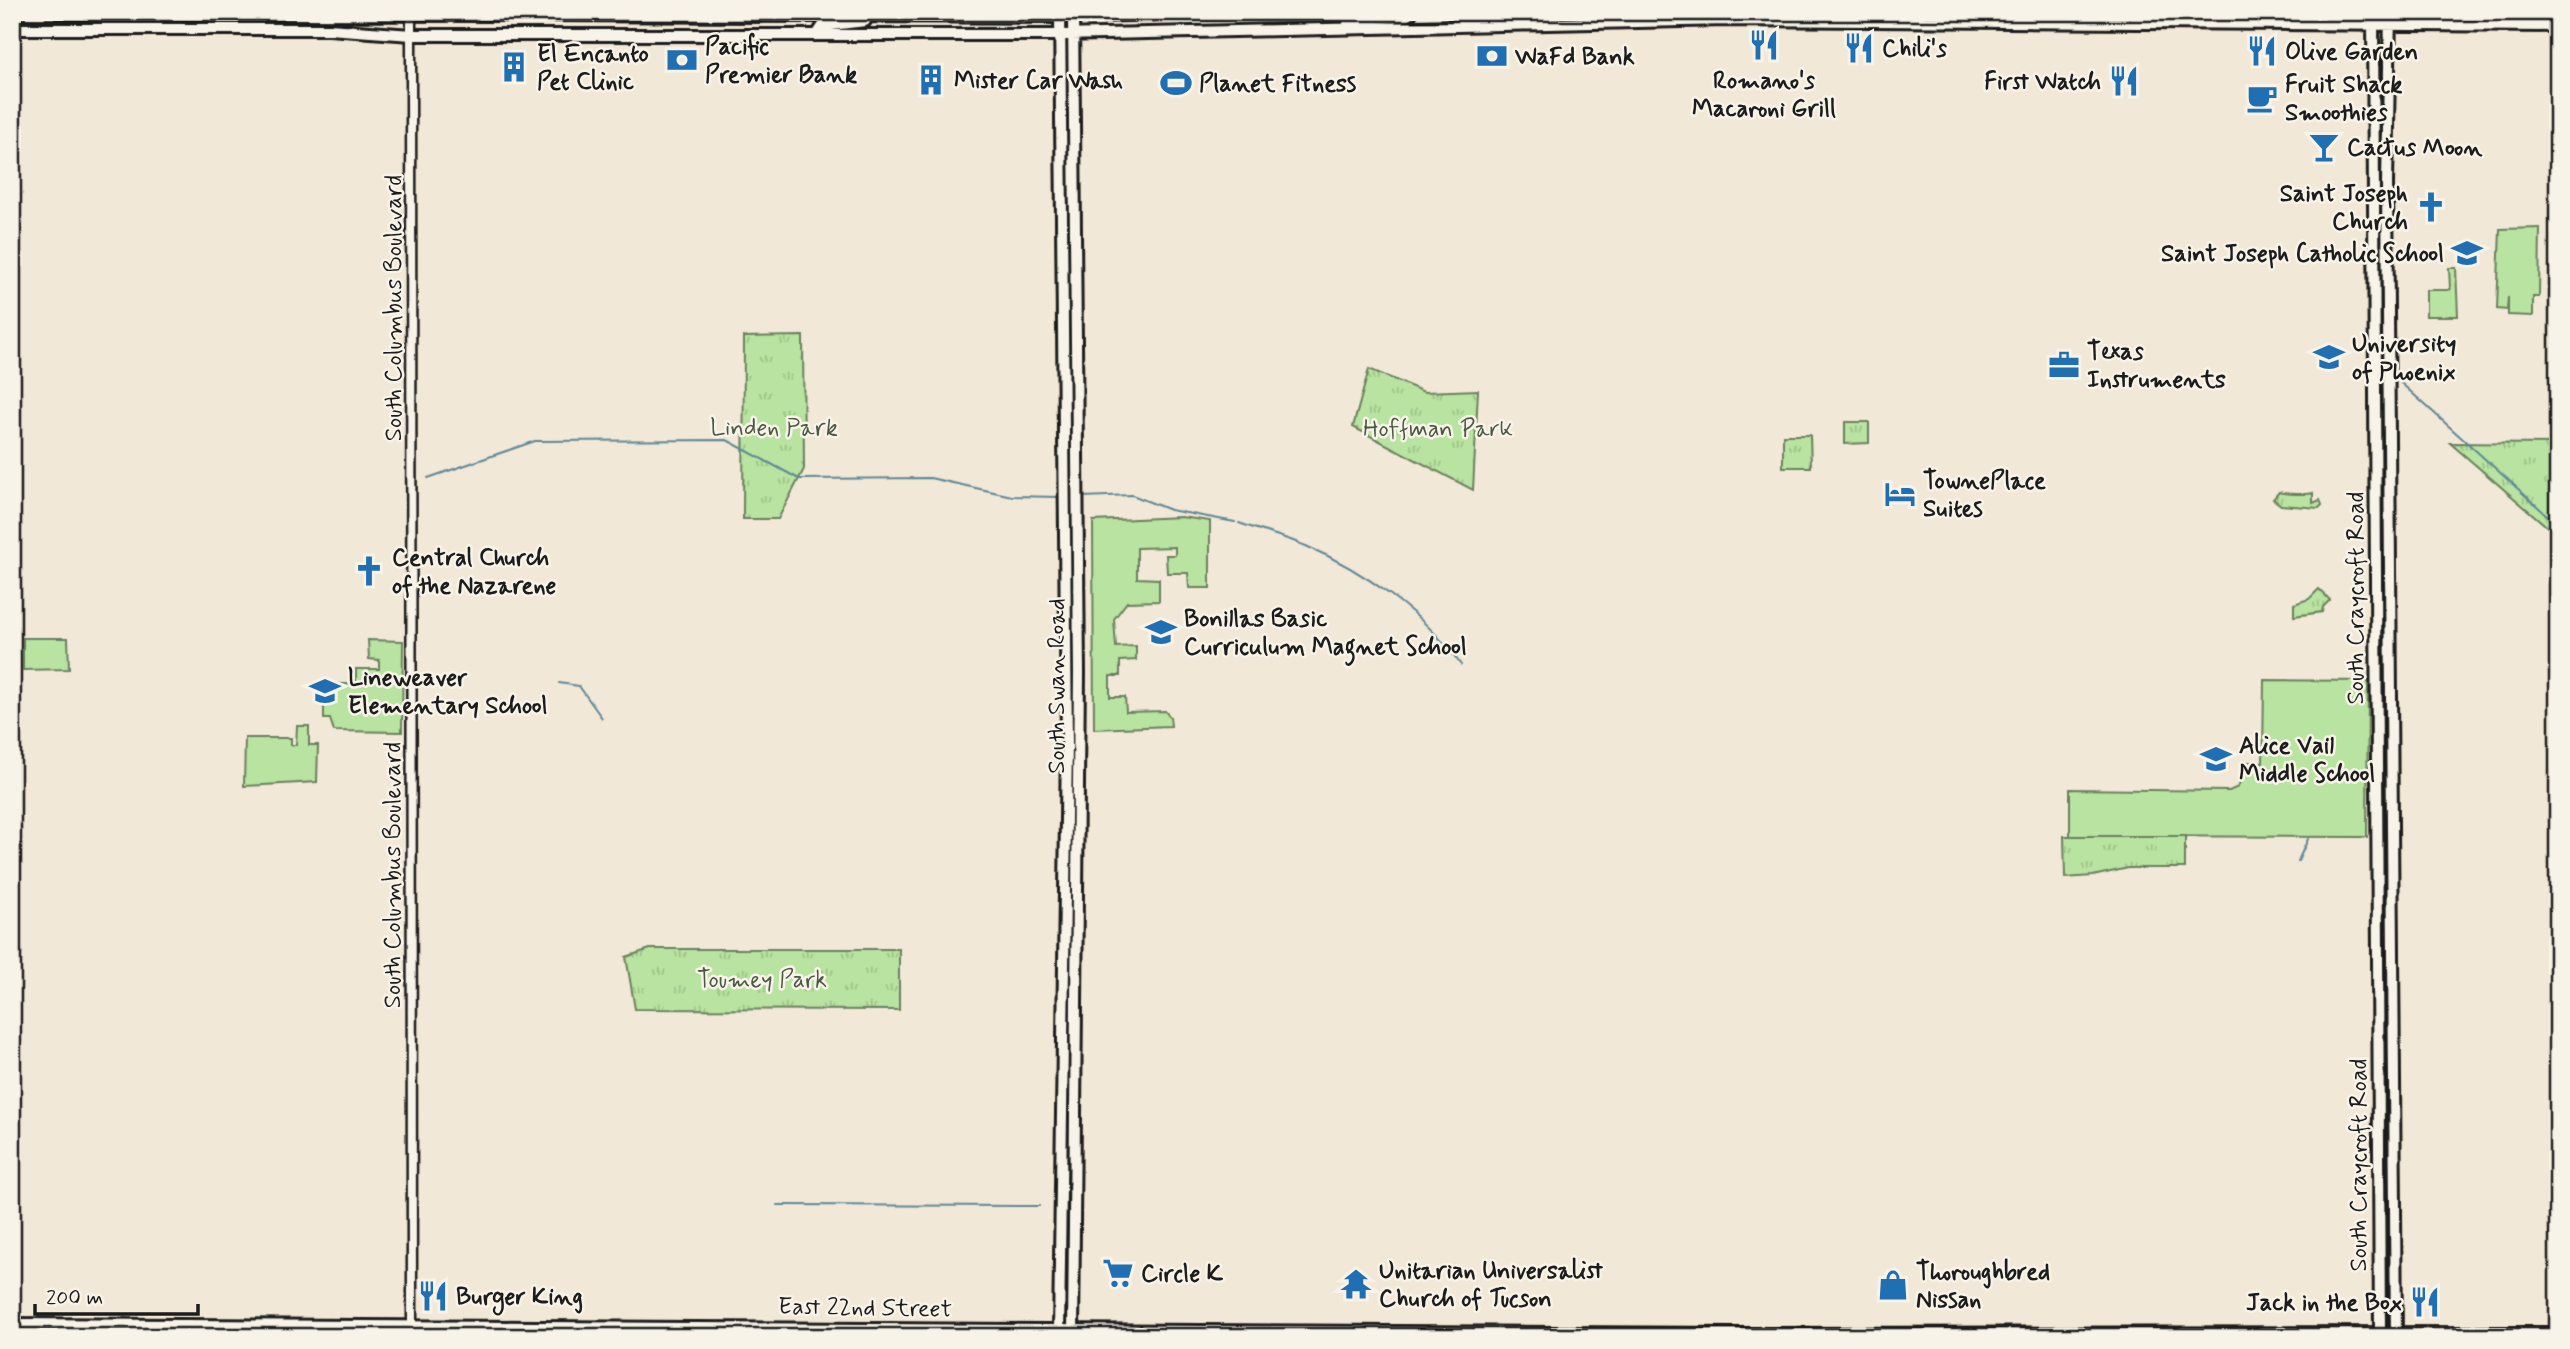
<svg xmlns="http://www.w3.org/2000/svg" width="2570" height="1349" font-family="Mynerve,sans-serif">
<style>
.green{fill:#b8e3a0;stroke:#6a805e;stroke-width:2}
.park{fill:url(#park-tufts);stroke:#6a805e;stroke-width:2}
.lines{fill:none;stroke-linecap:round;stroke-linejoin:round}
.stream{stroke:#5d8798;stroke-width:2}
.minor-casing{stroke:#1c1c1c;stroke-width:13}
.major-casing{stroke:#1c1c1c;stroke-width:16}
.minor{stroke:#f7f3e8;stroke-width:8}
.major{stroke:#f7f3e8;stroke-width:10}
.labels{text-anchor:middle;stroke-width:5;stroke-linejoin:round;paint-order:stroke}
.poi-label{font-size:24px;font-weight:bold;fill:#1c1c1c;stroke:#f7f3e8;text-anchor:start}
.street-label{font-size:24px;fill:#1c1c1c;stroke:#f7f3e8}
.park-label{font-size:24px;fill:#4b5844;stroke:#f7f3e8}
</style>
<defs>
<pattern id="park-tufts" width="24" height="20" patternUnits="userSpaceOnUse" patternTransform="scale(1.75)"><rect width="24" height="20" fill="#b8e3a0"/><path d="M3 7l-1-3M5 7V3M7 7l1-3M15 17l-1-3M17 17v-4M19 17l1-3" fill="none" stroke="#9ec289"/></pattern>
</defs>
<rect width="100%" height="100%" fill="#f2e8d7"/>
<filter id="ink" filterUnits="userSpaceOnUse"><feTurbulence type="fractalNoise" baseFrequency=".0143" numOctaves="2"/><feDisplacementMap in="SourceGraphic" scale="14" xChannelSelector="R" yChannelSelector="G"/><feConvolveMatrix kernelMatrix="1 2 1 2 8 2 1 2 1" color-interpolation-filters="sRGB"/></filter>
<g filter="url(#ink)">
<path class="green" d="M2540 228 2539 297H2533V316L2508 315V297L2507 310 2497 309 2500 229Z
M2449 268H2456L2458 316H2426V290H2450Z
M1181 517 1210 521V588H1189L1188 573H1167L1166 555H1175V547L1137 548V578L1159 579V601L1127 602 1114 619 1116 647 1136 646V660L1120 661V676H1110V697H1125L1126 712 1165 711 1170 717 1171 726 1094 729 1093 521Z
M23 638H68L69 669 23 670Z
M368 640 403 641 402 732 334 731 330 719H324V684H356V669H379V660L369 659Z
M2264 680 2368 681 2367 837 2070 836V789L2229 791 2238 787 2242 778 2243 762H2263Z
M297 726H309V745H318L317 782 244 786 245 738H291V745H296Z"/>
<path class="park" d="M803 336 804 469 778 519H743L744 337Z
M1369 369 1424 392 1478 390 1473 490 1353 427Z
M1845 422H1869V443L1845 444Z
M1783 435H1810L1811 467H1783Z
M2450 443 2558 444V536Z
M2279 492C2285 494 2307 495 2313 493V503L2320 500 2322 505 2319 508 2281 505 2273 499Z
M2319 589 2330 600 2323 607 2322 612 2294 616V604L2309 599Z
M2064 836H2185V868H2128L2093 876 2065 878Z
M650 949H899V1010L635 1009 626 957Z"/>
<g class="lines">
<path class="stream" d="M2401 383 2558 525
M428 478 535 441 727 440 799 479 930 478 1012 496 1059 497
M1083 497 1132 495 1170 510 1235 522
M1239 523C1261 531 1285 537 1306 546 1363 570 1426 615 1461 665
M559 683 579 686 602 718
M2298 861 2308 839
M777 1205 1039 1206"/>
<g class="minor-casing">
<path id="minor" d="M411 12 412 1337"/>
</g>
<g class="major-casing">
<path id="major" d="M2373 12 2380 1337
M2390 12 2387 184 2396 1337
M12 13 1060 17 1228 12
M1880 17 1892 13 1922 12
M1348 23 1359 19 1406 16 1412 12
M12 29H329L412 35H1060L1727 20 2558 26
M817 35 823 26 865 21
M12 1324 1730 1334 2558 1333
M1059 1334 1067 744 1060 12
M1073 1336 1079 673 1073 12"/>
</g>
<use href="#minor" class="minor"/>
<use href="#major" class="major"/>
</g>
</g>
<defs>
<g id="restaurant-bare" transform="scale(2.415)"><path d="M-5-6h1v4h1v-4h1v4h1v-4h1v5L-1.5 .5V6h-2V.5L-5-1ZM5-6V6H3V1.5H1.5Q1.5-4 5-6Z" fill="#1f6fb2" stroke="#f7f3e8" stroke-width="2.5" paint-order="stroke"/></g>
<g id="bank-bare" transform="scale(2.415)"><path d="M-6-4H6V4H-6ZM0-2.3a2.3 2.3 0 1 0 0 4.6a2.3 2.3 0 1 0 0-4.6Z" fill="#1f6fb2" stroke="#f7f3e8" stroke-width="2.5" paint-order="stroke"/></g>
<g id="building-bare" transform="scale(2.415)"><path d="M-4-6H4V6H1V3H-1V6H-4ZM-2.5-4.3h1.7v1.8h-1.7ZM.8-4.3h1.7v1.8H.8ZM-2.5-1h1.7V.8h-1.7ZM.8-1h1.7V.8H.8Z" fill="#1f6fb2" stroke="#f7f3e8" stroke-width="2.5" paint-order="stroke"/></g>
<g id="stadium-bare" transform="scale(2.415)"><path d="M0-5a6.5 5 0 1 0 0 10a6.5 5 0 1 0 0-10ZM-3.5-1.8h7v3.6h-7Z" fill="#1f6fb2" stroke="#f7f3e8" stroke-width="2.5" paint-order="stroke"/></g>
<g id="cafe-bare" transform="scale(2.415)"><path d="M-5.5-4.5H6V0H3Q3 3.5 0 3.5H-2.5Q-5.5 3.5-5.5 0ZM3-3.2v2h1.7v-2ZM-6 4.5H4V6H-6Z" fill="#1f6fb2" stroke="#f7f3e8" stroke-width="2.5" paint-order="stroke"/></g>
<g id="bar-bare" transform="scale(2.415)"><path d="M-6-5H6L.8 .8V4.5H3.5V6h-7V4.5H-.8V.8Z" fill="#1f6fb2" stroke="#f7f3e8" stroke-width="2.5" paint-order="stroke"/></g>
<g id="church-bare" transform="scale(2.415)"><path d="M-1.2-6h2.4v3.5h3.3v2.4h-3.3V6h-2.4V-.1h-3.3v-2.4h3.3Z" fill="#1f6fb2" stroke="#f7f3e8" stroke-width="2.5" paint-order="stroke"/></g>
<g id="school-bare" transform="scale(2.415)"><path d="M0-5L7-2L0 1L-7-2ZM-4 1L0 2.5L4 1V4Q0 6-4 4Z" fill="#1f6fb2" stroke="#f7f3e8" stroke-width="2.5" paint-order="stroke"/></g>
<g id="university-bare" transform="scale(2.415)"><path d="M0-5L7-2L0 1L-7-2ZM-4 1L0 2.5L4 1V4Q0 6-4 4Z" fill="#1f6fb2" stroke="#f7f3e8" stroke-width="2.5" paint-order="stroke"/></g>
<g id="office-bare" transform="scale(2.415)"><path d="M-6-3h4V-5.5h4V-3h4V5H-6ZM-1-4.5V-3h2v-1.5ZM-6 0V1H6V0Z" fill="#1f6fb2" stroke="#f7f3e8" stroke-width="2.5" paint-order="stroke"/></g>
<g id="hotel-bare" transform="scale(2.415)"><path d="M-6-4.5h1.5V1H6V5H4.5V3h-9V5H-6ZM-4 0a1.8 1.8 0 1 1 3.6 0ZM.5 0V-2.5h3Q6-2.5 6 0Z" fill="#1f6fb2" stroke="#f7f3e8" stroke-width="2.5" paint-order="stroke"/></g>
<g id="supermarket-bare" transform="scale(2.415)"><path d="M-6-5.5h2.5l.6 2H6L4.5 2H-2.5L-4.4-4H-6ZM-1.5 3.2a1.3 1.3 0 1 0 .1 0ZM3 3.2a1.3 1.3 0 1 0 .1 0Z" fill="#1f6fb2" stroke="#f7f3e8" stroke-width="2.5" paint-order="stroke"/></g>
<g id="temple-bare" transform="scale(2.415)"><path d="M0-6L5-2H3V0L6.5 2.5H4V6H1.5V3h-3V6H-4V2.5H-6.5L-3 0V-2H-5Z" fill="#1f6fb2" stroke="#f7f3e8" stroke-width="2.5" paint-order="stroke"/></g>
<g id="shop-bare" transform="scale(2.415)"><path d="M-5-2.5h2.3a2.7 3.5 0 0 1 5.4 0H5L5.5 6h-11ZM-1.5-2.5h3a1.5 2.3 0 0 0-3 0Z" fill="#1f6fb2" stroke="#f7f3e8" stroke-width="2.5" paint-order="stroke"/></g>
</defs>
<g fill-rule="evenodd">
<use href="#restaurant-bare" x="1764" y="45"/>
<use href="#restaurant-bare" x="1859" y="48"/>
<use href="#restaurant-bare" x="2262" y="51"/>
<use href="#bank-bare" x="1492" y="56"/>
<use href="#bank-bare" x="682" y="60"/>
<use href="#building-bare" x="514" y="67"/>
<use href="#building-bare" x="931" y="80"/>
<use href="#restaurant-bare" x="2124" y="81"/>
<use href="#stadium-bare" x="1176" y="83"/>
<use href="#cafe-bare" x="2262" y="98"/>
<use href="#bar-bare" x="2324" y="147"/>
<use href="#church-bare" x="2431" y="207"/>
<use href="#school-bare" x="2467" y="253"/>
<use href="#university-bare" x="2329" y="357"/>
<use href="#office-bare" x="2064" y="365"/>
<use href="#hotel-bare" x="1900" y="494"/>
<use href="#church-bare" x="369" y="571"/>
<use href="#school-bare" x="1161" y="632"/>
<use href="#school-bare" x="325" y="691"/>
<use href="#school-bare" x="2216" y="759"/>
<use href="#supermarket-bare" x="1118" y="1273"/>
<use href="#temple-bare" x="1356" y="1284"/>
<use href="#shop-bare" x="1893" y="1285"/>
<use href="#restaurant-bare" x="433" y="1296"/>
<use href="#restaurant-bare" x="2425" y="1302"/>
</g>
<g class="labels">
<g class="poi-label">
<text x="705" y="54">Pacific<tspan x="705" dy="28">Premier Bank</tspan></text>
<text x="1882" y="56">Chili's</text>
<text x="2285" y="59">Olive Garden</text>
<text x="537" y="61">El Encanto<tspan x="537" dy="28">Pet Clinic</tspan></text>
<text x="1515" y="64">WaFd Bank</text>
<text x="954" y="88">Mister Car Wash</text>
<text x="1764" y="88" text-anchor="middle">Romano's<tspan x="1764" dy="28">Macaroni Grill</tspan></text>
<text x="2101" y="89" text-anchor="end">First Watch</text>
<text x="1199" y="91">Planet Fitness</text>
<text x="2285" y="92">Fruit Shack<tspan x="2285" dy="28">Smoothies</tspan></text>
<text x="2347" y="155">Cactus Moon</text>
<text x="2408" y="201" text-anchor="end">Saint Joseph<tspan x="2408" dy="28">Church</tspan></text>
<text x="2444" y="261" text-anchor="end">Saint Joseph Catholic School</text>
<text x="2352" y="351">University<tspan x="2352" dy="28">of Phoenix</tspan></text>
<text x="2087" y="359">Texas<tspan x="2087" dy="28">Instruments</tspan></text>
<text x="1923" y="488">TownePlace<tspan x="1923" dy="28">Suites</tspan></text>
<text x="392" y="565">Central Church<tspan x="392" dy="28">of the Nazarene</tspan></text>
<text x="1184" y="626">Bonillas Basic<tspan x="1184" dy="28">Curriculum Magnet School</tspan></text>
<text x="348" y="685">Lineweaver<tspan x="348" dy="28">Elementary School</tspan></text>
<text x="2239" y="753">Alice Vail<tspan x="2239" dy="28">Middle School</tspan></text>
<text x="1379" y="1278">Unitarian Universalist<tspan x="1379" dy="28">Church of Tucson</tspan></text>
<text x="1916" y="1279">Thoroughbred<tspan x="1916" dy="28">Nissan</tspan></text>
<text x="1141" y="1281">Circle K</text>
<text x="456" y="1304">Burger King</text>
<text x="2402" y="1310" text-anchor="end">Jack in the Box</text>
</g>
<g class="street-label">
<text transform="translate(393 308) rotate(-90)" y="8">South Columbus Boulevard</text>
<text transform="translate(2355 598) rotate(-90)" y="8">South Craycroft Road</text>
<text transform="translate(1056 686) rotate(-90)" y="8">South Swan Road</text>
<text transform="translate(392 875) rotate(-90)" y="8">South Columbus Boulevard</text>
<text transform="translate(2358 1165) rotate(-90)" y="8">South Craycroft Road</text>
<text transform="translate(865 1307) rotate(1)" y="8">East 22nd Street</text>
</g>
<g class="park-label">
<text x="774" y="435">Linden Park</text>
<text x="1438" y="436">Hoffman Park</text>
<text x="762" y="987">Toumey Park</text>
</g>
</g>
<rect width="2570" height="1349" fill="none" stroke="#f7f3e8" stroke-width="42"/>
<rect x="21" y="21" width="2528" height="1307" fill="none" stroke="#1c1c1c" stroke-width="2.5" filter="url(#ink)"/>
<path d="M35 1304v10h163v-10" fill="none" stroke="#1c1c1c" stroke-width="3.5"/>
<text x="46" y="1304" font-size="21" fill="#1c1c1c" stroke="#f7f3e8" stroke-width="5" paint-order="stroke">200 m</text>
</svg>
